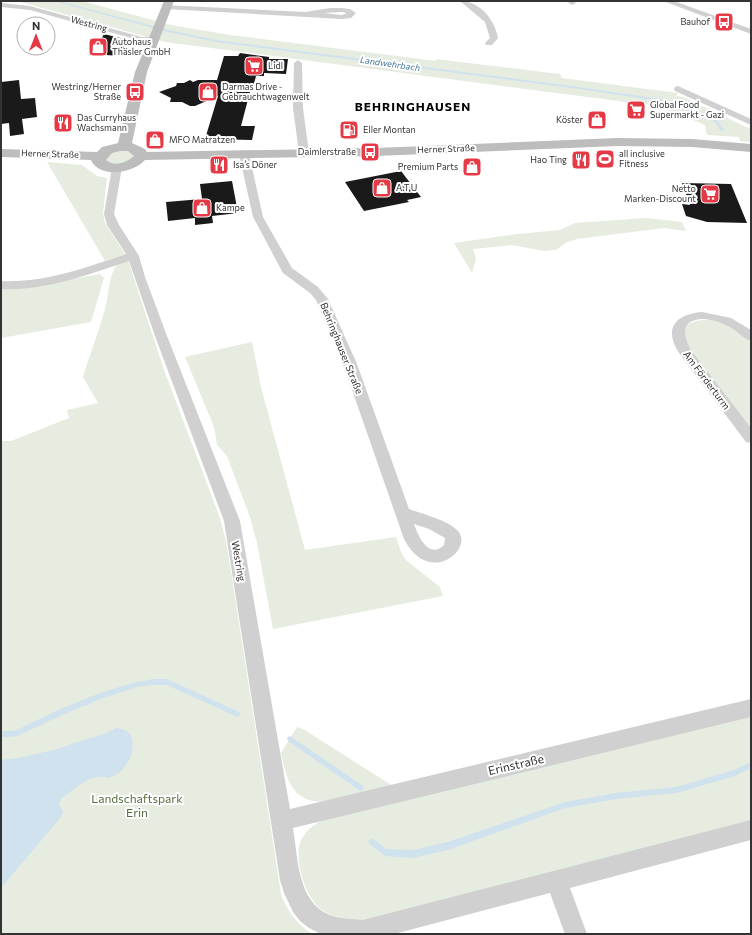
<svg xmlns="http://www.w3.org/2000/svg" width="752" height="935" font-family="Commissioner,sans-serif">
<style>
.green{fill:#e6ecdf}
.water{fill:#cfe2ee}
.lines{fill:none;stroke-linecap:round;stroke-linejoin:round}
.stream{fill:#cfe2ee;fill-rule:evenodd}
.building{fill:#1a1a1a}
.minor{fill:#d0d0d0;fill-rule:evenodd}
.secondary{fill:#bdbdbd;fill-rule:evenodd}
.labels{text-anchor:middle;stroke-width:4;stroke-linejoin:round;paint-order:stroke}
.far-poi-label{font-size:9px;fill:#333;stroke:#fff;text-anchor:start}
.far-street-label{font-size:9px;fill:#333;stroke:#fff}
.far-water-label{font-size:9px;font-style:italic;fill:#3f7597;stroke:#fff}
.street-label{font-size:10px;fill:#333;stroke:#fff}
.far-district-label{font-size:12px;font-weight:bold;letter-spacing:1px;fill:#000;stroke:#fff}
.near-street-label{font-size:12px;fill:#333;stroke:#fff}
.near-park-label{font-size:12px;fill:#56703f;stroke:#fff}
</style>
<rect width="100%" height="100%" fill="#fff"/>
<path class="green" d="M17 1H82L171 25 230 35 437 61 436 59 560 74 562 78 678 93 676 96 683 97 748 128 751 127V142L740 141 739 137 707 135 705 125C679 114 654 102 626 102L165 42Z
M129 150 136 155 131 162 114 165 105 160V156L115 151Z
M47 162 82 165 97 176 107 178 103 213 105 223 125 254 105 261Z
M646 218 682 222 686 231 664 228 577 239 567 242 556 250 544 251 512 245 473 249 476 259 472 273 454 243 517 234 560 230 575 223Z
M128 260 164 370 220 518 226 541 231 571 281 894C287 911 297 924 312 934H1V441H11L69 418 67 410 98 403 83 377C90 353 100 329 106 305 109 291 109 276 117 264Z
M100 274 104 278 91 322 1 338V288C35 289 67 279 100 274Z
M708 320C724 322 739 331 751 342V433L691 354 683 332C688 321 697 320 708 320Z
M252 342 261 387 305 550 396 537 401 552 406 560 440 587 443 596 273 629 257 543 250 517 227 456 217 445 214 427 185 357Z
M751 713V823L372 921C355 920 337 920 322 910 305 898 292 856 302 838 308 828 318 822 328 817Z
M297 727 303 729 393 786C373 791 332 804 313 801 307 800 302 797 297 793 287 783 284 767 281 753Z"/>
<path class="water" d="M116 728C147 729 130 776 107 778 93 771 72 791 61 799L59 804 63 813 60 818 1 888V760L18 758 58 749 80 741 101 735Z"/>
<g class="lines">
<path class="stream" d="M54 1H58L169 30 216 40 572 86 660 99 707 115 717 120 724 130 721 131 715 122 705 117 659 101 572 88 216 42 168 32Z
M153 679H167L169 680 239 712 240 714 239 716 237 717 235 716 167 685H153L137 687 103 698 69 712 17 736 7 737H1V731H13L19 729C62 708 106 687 153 679Z
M290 736 363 786 364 788 363 790 361 791 359 790 288 741 287 739 288 737Z
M751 762V768L735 776 676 793 616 799 565 808 448 850 413 858 385 856 370 844 368 842 372 838 386 849 413 850 448 842 565 802 616 793 676 787 734 770Z"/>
</g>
<path class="building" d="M104 34 128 40 120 56 93 54Z
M240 53 269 57V59H288L286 74 264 73V76H256L253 88H251L241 126H255L252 140 205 139 218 96 195 106H190L182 102H170L171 98 159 92 176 86 177 83H184L190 80 193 82 198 80H217L224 56H238Z
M19 80 21 99 35 98 37 117 22 119 24 134 10 136 9 123 1 124V82Z
M401 171 421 197 407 200 409 202 364 211 345 182Z
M232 181 238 213 212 216 213 223 195 225V218L168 221 166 202 202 199 200 184Z
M682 183 731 184 747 223 707 222 686 216 682 204 690 205Z"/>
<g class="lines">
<path class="minor" d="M460 1C480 1 495 20 498 38L492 45H486L485 43 490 38 485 22Z
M566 1H574L576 3 572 5Z
M663 1H674L751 29V34Z
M1 3 30 6 142 37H153L157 39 153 41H142L30 10 1 7Z
M163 5 305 12 330 8H342L350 9 356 13 351 18 342 19 166 9 162 7ZM342 12 347 13 342 15 323 13Z
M298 60 302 63 303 108 309 153 304 156 299 153 293 108 294 63Z
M678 86 751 119V125L675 91 674 89 675 87Z
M244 151 249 154 263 217 292 268 318 287 328 299 357 364 409 509C423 514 447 520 457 530 476 548 429 588 404 539L343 364 316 300 310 293 283 273 253 217 239 154ZM414 524 429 529 445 538 444 545C429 560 418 536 414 524Z
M117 164 122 167 114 214 119 225 139 256 145 277 167 336 240 521 290 809 751 699V717L293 828C298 857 297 902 330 915 340 919 352 919 363 920L751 820V840L570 888 587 934H565L550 893 394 934H321L309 928 300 921 293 912 284 893 280 880 224 521 155 336 129 261C86 275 46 291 1 289V281C46 283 84 268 126 254L107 225 104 214 112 167Z
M702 312 731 318 751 330V341C744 339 739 333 733 329 722 322 700 314 689 323 681 330 687 341 690 349L751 428V443L746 442 679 353C663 328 676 314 702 312Z"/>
<path class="secondary" d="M164 1H174L147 72 132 143 145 149 147 152 376 148 617 138 692 139 751 144V152L692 147 617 146 376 156 145 160C134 173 99 179 91 160L1 157V149L97 152 102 147 118 143 135 72ZM120 151H128L134 156C126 163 115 167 106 160L112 153Z"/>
</g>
<defs>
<g id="bus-square" transform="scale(1)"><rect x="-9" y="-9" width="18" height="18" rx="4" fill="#e63946" stroke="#fff"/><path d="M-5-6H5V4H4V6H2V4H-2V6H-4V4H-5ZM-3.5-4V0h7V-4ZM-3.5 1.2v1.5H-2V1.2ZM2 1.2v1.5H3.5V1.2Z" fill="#fff"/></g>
<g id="shop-square" transform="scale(1)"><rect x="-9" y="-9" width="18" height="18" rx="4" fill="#e63946" stroke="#fff"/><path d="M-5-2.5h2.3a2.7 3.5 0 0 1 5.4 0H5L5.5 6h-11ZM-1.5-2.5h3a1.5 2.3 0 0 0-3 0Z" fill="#fff"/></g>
<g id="supermarket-square" transform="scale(1)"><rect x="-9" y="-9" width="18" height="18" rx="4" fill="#e63946" stroke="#fff"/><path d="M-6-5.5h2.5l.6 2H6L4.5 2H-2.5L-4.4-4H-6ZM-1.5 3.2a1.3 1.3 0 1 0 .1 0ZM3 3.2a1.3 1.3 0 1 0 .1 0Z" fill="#fff"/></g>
<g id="restaurant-square" transform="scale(1)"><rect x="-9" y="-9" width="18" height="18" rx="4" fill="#e63946" stroke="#fff"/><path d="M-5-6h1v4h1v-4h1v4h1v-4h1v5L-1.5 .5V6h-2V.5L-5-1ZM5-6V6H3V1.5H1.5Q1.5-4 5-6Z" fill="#fff"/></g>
<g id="fuel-square" transform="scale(1)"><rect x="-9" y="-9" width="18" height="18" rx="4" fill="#e63946" stroke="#fff"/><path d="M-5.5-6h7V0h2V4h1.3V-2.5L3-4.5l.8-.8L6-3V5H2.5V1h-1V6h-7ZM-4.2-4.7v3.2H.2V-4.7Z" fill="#fff"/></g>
<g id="stadium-square" transform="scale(1)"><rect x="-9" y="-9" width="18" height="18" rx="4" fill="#e63946" stroke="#fff"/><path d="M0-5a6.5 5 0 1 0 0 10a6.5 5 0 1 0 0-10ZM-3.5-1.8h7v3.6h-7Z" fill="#fff"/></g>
</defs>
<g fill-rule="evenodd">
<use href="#bus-square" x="724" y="22"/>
<use href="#shop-square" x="98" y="47"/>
<use href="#supermarket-square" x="254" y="66"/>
<use href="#bus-square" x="135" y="92"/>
<use href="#shop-square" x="208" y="92"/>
<use href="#supermarket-square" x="636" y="110"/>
<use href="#shop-square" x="597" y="120"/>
<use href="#restaurant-square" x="63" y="123"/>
<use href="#fuel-square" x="349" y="130"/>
<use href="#shop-square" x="155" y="140"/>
<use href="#bus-square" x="370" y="152"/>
<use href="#stadium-square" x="605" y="159"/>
<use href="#restaurant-square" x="581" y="160"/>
<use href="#restaurant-square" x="219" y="165"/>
<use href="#shop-square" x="472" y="167"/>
<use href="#shop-square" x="382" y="188"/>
<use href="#supermarket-square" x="710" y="194"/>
<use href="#shop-square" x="202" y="208"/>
</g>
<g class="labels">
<g class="far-poi-label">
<text x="710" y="25" text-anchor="end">Bauhof</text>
<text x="112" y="45">Autohaus<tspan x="112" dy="10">Thäsler GmbH</tspan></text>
<text x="268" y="69">Lidl</text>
<text x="121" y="90" text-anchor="end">Westring/Herner<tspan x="121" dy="10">Straße</tspan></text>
<text x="222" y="90">Darmas Drive -<tspan x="222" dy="10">Gebrauchtwagenwelt</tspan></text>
<text x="650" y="108">Global Food<tspan x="650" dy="10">Supermarkt - Gazi</tspan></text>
<text x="77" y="121">Das Curryhaus<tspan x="77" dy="10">Wachsmann</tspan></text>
<text x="583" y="123" text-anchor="end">Köster</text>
<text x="363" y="133">Eller Montan</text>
<text x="169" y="143">MFO Matratzen</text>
<text x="356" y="155" text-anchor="end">Daimlerstraße</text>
<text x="619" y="157">all inclusive<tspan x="619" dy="10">Fitness</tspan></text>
<text x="567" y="163" text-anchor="end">Hao Ting</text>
<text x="233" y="168">Isa’s Döner</text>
<text x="458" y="170" text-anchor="end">Premium Parts</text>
<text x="396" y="191">A.T.U</text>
<text x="696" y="192" text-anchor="end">Netto<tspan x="696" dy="10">Marken-Discount</tspan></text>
<text x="216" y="211">Kampe</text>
</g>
<g class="far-street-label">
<text transform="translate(89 24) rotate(15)" y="3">Westring</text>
<text transform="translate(446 149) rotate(-2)" y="3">Herner Straße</text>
<text transform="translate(50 154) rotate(2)" y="3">Herner Straße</text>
</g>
<g class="far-water-label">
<text transform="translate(390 64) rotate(8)" y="3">Landwehrbach</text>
</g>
<g class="street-label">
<text transform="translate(342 348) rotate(68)" y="4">Behringhauser Straße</text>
<text transform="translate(707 380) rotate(53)" y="4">Am Förderturm</text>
<text transform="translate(239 561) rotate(80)" y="4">Westring</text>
</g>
<g class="far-district-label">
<text x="413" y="111">BEHRINGHAUSEN</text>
</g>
<g class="near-street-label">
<text transform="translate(516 765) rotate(-13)" y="4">Erinstraße</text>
</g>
<g class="near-park-label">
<text x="137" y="803">Landschaftspark<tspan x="137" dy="14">Erin</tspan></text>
</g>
</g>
<rect width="752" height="935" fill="none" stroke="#333333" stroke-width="4"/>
<g transform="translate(36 36)"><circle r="19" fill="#ffffff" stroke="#adadad"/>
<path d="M0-3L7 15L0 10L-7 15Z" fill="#e63946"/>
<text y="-6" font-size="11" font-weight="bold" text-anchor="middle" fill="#333333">N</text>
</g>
</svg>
